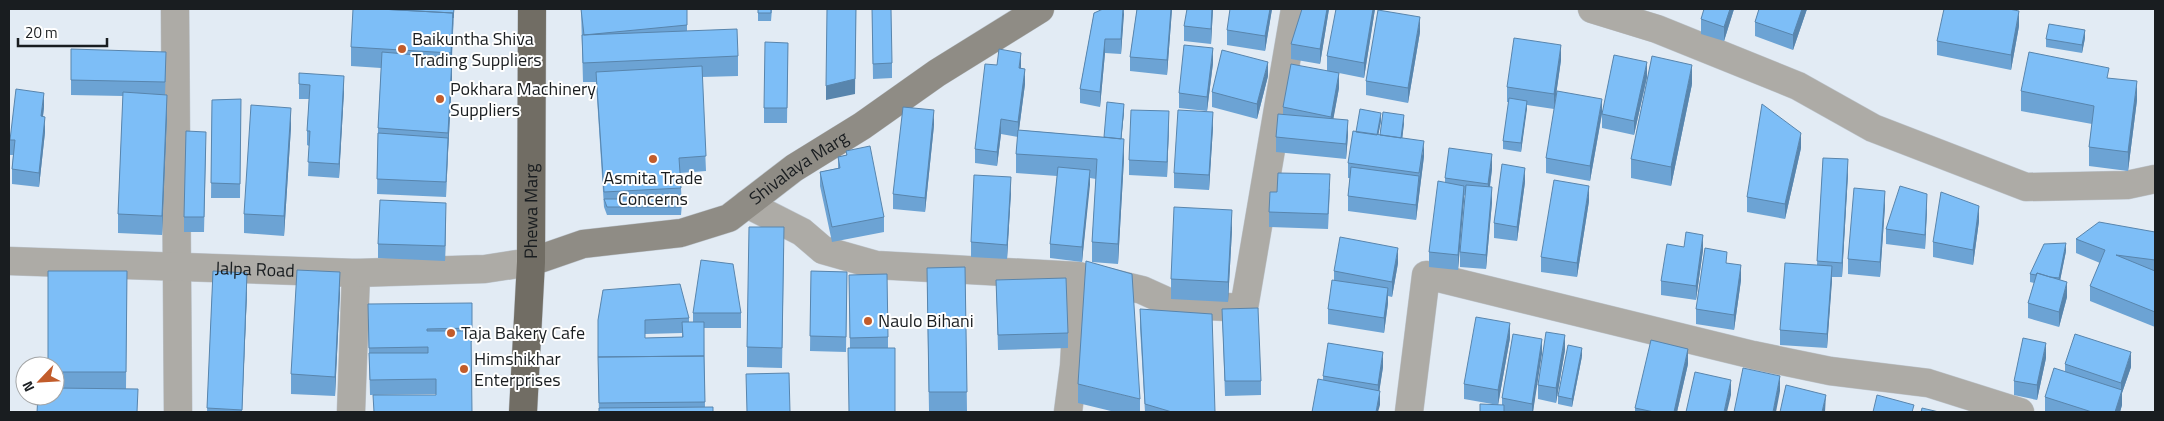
<svg xmlns="http://www.w3.org/2000/svg" width="2164" height="421" font-family="'Titillium Web',sans-serif">
<style>
.lines{fill:none;stroke-linecap:round;stroke-linejoin:round}
.minor-casing{stroke:#bec6ce;stroke-width:29}
.tertiary-casing{stroke:#bec6ce;stroke-width:29}
.secondary-casing{stroke:#bec6ce;stroke-width:29}
.trunk-casing{stroke:#bec6ce;stroke-width:29}
.minor{stroke:#adaba6;stroke-width:28}
.tertiary{stroke:#adaba6;stroke-width:28}
.secondary{stroke:#8f8c85;stroke-width:28}
.trunk{stroke:#716d64;stroke-width:28}
.wall{fill:#6ca3d4;fill-rule:evenodd}
.shaded-wall{fill:#5885ad}
.building{fill:#7dbef7;stroke:#5885ad}
.poi-dot{fill:#c25c2b;stroke:#fff;stroke-width:2}
.labels{text-anchor:middle;stroke-width:4;stroke-linejoin:round;paint-order:stroke}
.poi-label{font-size:18px;fill:#191d20;stroke:#fff;text-anchor:start}
.street-label{font-size:18px;fill:#191d20;stroke:#fff}
</style>
<rect width="100%" height="100%" fill="#e2ebf4"/>
<g class="lines">
<g class="minor-casing">
<path id="minor" d="M175 9 178 412
M1592 9 1657 29 1798 86 1873 128 2026 187 2127 185 2155 179
M747 204 802 232 823 250 876 265 1079 276 1074 366 1068 412
M1096 279 1142 290 1173 304 1244 308 1295 9
M351 412 356 273
M1409 412 1426 275 1753 355 1830 371 1928 383 2020 412"/>
</g>
<g class="tertiary-casing">
<g id="tertiary">
<path id="s1" d="M9 261 356 273 485 269 531 262"/>
</g>
</g>
<g class="secondary-casing">
<g id="secondary">
<path id="s2" d="M531 262 583 244 681 233 729 218 794 168 862 126 937 73 1040 9"/>
</g>
</g>
<g class="trunk-casing">
<g id="trunk">
<path id="s3" d="M523 412 531 262 532 9"/>
</g>
</g>
<use href="#minor" class="minor"/>
<use href="#tertiary" class="tertiary"/>
<use href="#secondary" class="secondary"/>
<use href="#trunk" class="trunk"/>
</g>
<path class="wall" d="M454 9 452 58V77L448 153 446 197 377 194 378 128 381 68 351 66V47Z
M581 9H687V31L738 56V76L702 77 706 171 680 173 682 204 681 215H607L604 207 596 82H583Z
M758 9H772L771 21H758Z
M872 9 892 63V78L873 79Z
M1124 9 1121 54 1105 53 1100 107 1080 103V89L1094 13Z
M1137 9H1172L1167 75 1130 71V57Z
M1213 9 1211 44 1184 41V26Z
M1272 9 1265 51 1227 45V30Z
M1302 9H1329L1320 64 1291 59V44Z
M1375 9 1364 78 1339 73V88L1333 119 1348 135 1346 159 1276 152V137L1283 114V107L1327 71V56Z
M1734 9 1724 41 1701 34V19Z
M1759 9H1807L1793 50 1755 36V22Z
M2019 26 2011 70 1937 55V41Z
M1420 32 1408 103 1366 95V81Z
M2085 38 2082 53 2046 47V39Z
M788 43 787 123H764V108Z
M1561 60 1554 109 1527 105 1521 152 1503 149V141L1509 102H1507V87Z
M1213 63 1207 111 1179 108V93Z
M166 66 165 95 167 114 162 235 118 233V214L123 96 71 95V80Z
M1021 68 1025 84 1019 130 1104 137 1124 112 1121 139 1124 158 1118 264 1092 262V242L1096 179 1090 178 1082 262 1050 258V244L1057 176 1016 173V154L1018 137 1001 134 997 166 975 163V149Z
M299 73 344 91 339 178 308 176 309 146 307 145V131L309 99H299Z
M1268 76 1257 119 1212 107V92Z
M1647 77 1634 135 1602 128V114L1590 181 1546 173V158Z
M2109 78 2137 100 2128 171 2089 166V147L2092 124 2021 111V91Z
M1692 84 1671 186 1631 178V159Z
M241 99 240 198H211L212 100Z
M44 107 43 117 45 132 39 187 12 184V169L13 155H10V140Z
M1381 121 1378 135H1380L1404 123 1402 138 1424 156 1416 220 1348 211V196L1350 178H1348V163L1356 132Z
M934 125 925 212 893 209V194Z
M1169 126 1167 177 1129 175V160Z
M291 127 284 236 244 233V214Z
M1213 127 1209 190 1174 188V173Z
M206 146 204 232H184V217Z
M1801 148 1785 219 1747 212V197Z
M846 151 884 217V232L832 242 820 186V172L838 168V157L846 155Z
M1823 158 1848 174 1842 277H1832L1827 348 1780 345V330L1817 265Z
M1492 169 1490 187 1492 202 1486 269 1460 267V252L1465 196 1464 195 1458 270 1429 267V252L1445 183V178Z
M1525 182 1517 241 1494 238V223Z
M1330 189 1328 229 1269 227V212L1277 192Z
M1011 192 1007 259 971 257V242Z
M1589 201 1577 277 1541 272V257Z
M1885 206 1880 277 1848 274V259Z
M1927 209 1925 249 1886 244V229Z
M446 217 445 261 378 258V244Z
M1979 221 1973 265 1933 257V242Z
M1232 230 1228 302 1171 299V279Z
M2155 232V327L2090 301V286L2100 263 2076 253V239Z
M784 247 782 368 747 367V347Z
M1703 250 1696 300 1661 295V281Z
M2066 251 2060 280 2067 297 2059 327 2028 318V303L2034 283 2030 282V274Z
M1398 263 1392 297 1388 296V303L1384 333 1328 324V309L1334 280V271Z
M1727 263 1741 280 1734 330 1696 324V309Z
M965 267 967 411H929L927 287Z
M127 271 126 389 55 396V366Z
M213 271 247 292 242 412H207Z
M811 271 847 272 846 352 810 351Z
M849 275 888 337V348H850Z
M996 280 1068 333V348L998 350Z
M603 290 689 318V322H693V313H741V328H704L705 407 599 412 598 377ZM682 333V337L645 338V334Z
M340 292 335 396 291 394V374Z
M472 303V342H471L436 395V394L370 395 368 319Z
M1140 309 1215 412H1145L1140 328Z
M1222 309 1261 381V395L1225 396Z
M1510 338 1498 405H1502V398L1542 339 1533 412H1480L1498 405 1464 399V384Z
M1565 350 1556 403 1538 399V385Z
M1582 356 1572 407 1558 404V396Z
M2046 358 2037 400 2014 395V381Z
M1688 364 1677 412H1635V408Z
M2065 364 2131 367 2122 393V405L2120 412H2047L2045 411V397L2065 372Z
M1383 367 1379 391 1380 405 1323 380V376Z
M1078 384 1140 399V412H1115L1078 403Z"/>
<path class="shaded-wall" d="M454 9 451 72V53Z
M856 9 855 94 826 100V86Z
M1123 9 1124 14 1121 54V39Z
M1171 9H1172L1167 75V60Z
M1212 9H1213L1211 44V29Z
M1270 9H1272L1265 51V36Z
M1327 9H1329L1320 64V49Z
M1373 9H1375L1364 78V63Z
M1730 9H1734L1724 41V27Z
M1802 9H1807L1793 50V35Z
M2019 11V26L2011 70V55Z
M1420 17V32L1408 103V88Z
M2085 30V38L2082 53V45Z
M1105 39V53L1100 107V92Z
M1561 45V60L1554 109V94Z
M1213 48V63L1207 111V97Z
M1021 53V67L1019 83V68Z
M452 58V77L448 153 446 197 448 133Z
M1268 62V76L1257 119V104Z
M1647 62V77L1634 135V121Z
M1692 65V84L1671 186V167Z
M1025 69V84L1018 137V122Z
M1339 73V88L1331 132V117Z
M344 76V91L339 178V164Z
M2137 81V100L2128 171V152Z
M44 93V107L41 131V116Z
M167 95V114L162 235V216Z
M1602 99V113L1590 181V166Z
M1527 101V109L1521 152V143Z
M1124 104V112L1120 152V143Z
M291 108V127L284 236V216Z
M934 110V125L925 212V198Z
M1169 111V126L1167 177V162Z
M1213 112V127L1209 190V175Z
M1381 113V121L1376 147V139Z
M1404 115V123L1401 150V142Z
M45 117V132L39 187V173Z
M1001 119V134L997 166V152Z
M1348 120V135L1346 159V144Z
M1801 133V148L1785 219V204Z
M1124 139V158L1118 264V244Z
M1424 141V156L1416 220V205Z
M1492 154V169L1488 199V184Z
M1848 159V174L1842 277V263Z
M1525 168V182L1517 241V227Z
M1090 170V185L1082 262V247Z
M1011 177V192L1007 259V245Z
M1464 186V201L1458 270V255Z
M1589 186V201L1577 277V263Z
M1492 187V202L1486 269V255Z
M1885 191V206L1880 277V262Z
M1927 194V209L1925 249V235Z
M446 203V217L445 261V246Z
M1979 206V221L1973 265V250Z
M1232 210V230L1228 302V282Z
M1703 235V250L1696 300V286Z
M2066 243V251L2059 286V278Z
M1398 248V263L1392 297V282Z
M1741 265V280L1734 330V315Z
M1832 266V281L1827 348V334Z
M340 272V292L335 396V377Z
M247 273V292L242 412Z
M2067 282V297L2059 327V312Z
M1388 288V303L1384 333V318Z
M1510 323V338L1498 405V390Z
M1565 335V350L1556 403V388Z
M1542 339V354L1533 412H1532V404Z
M2046 343V358L2037 400V385Z
M1582 348V356L1572 407V399Z
M1688 349V364L1677 412H1674Z
M1383 352V367L1378 400V385Z
M2131 352V367L2122 393V405L2120 412H2115L2121 394V383Z
M1780 376V391L1776 412H1773Z
M1731 380V395L1727 412H1724Z
M1380 391V405L1378 412H1376Z
M1826 395 1825 412H1822Z"/>
<path class="building" d="M353 9H380L453 13 451 53 351 47Z
M380 9H454L453 18V13Z
M581 9H687V25L584 35Z
M758 9H771V13H758Z
M827 9H856L855 79 826 86Z
M872 9H891L892 63 873 64Z
M1103 9H1123L1121 39H1105L1100 92 1080 89 1094 13Z
M1137 9H1171L1167 60 1130 57Z
M1187 9H1212L1211 29 1184 26Z
M1230 9H1270L1265 36 1227 30Z
M1302 9H1327L1320 49 1291 44Z
M1336 9H1373L1364 63 1327 56Z
M1704 9H1730L1724 27 1701 19Z
M1759 9H1802L1793 35 1755 22Z
M1944 9H2009L2019 11 2011 55 1937 41Z
M1378 10 1420 17 1408 88 1366 81Z
M2049 24 2085 30 2082 45 2046 39Z
M737 29 738 56 583 63 582 35Z
M1514 38 1561 45 1554 94 1507 87Z
M765 42 788 43 787 108H764Z
M1184 45 1213 48 1207 97 1179 93Z
M71 49 166 52 165 82 71 80Z
M999 49 1021 53 1019 68 1025 69 1018 122 1001 119 997 152 975 149 985 64 997 65Z
M1222 50 1268 62 1257 104 1212 92Z
M382 52 452 58 448 133 378 128Z
M2029 52 2109 68 2107 78 2137 81 2128 152 2089 147 2094 106 2021 91Z
M1614 55 1647 62 1634 121 1602 114Z
M1652 56 1692 65 1671 167 1631 159Z
M1291 64 1339 73 1331 117 1283 107Z
M702 66 706 156 679 158 681 188 604 192 596 72Z
M299 73 344 76 339 164 308 162 310 131H307L310 85 299 84Z
M16 89 44 93 41 116 45 117 39 173 12 169 15 140H10Z
M1557 91 1602 99 1590 166 1546 158Z
M123 92 167 95 162 216 118 214Z
M1509 98 1527 101 1521 143 1503 141Z
M241 99 240 184 211 183 212 100Z
M1107 102 1124 104 1121 139 1104 137Z
M1762 104 1801 133 1785 204 1747 197Z
M251 105 291 108 284 216 244 214Z
M903 107 934 110 925 198 893 194Z
M1360 109 1381 113 1377 135 1356 132Z
M1131 110 1169 111 1167 162 1129 160Z
M1178 110 1213 112 1209 175 1174 173Z
M1383 112 1404 115 1401 138 1380 135Z
M1278 114 1348 120 1346 144 1276 137Z
M1018 130 1124 139 1118 244 1092 242 1097 159 1016 154Z
M186 131 206 132 204 217H184Z
M1353 131 1424 141 1419 173 1348 163Z
M378 133 448 138 446 182 377 179Z
M870 146 884 217 832 227 820 172 840 168 838 157 847 155 846 151Z
M1449 148 1492 154 1488 184 1445 178Z
M1823 158 1848 159 1842 263 1817 261Z
M1502 164 1525 168 1517 227 1494 223Z
M1058 167 1090 170 1082 247 1050 244Z
M1351 167 1419 176 1416 205 1348 196Z
M1278 173 1330 174 1328 214 1269 212 1270 192H1277Z
M974 175 1011 177 1007 245 971 242Z
M1554 180 1589 186 1577 263 1541 257Z
M1438 181 1464 186 1458 255 1429 252Z
M1466 185 1492 187 1486 255 1460 252Z
M1900 186 1927 194 1925 235 1886 229Z
M1854 188 1885 191 1880 262 1848 259Z
M1941 192 1979 206 1973 250 1933 242Z
M682 196 681 207H607L604 199H638Z
M380 200 446 203 445 246 378 244Z
M1174 207 1232 210 1228 282 1171 279Z
M2099 222 2155 232V260L2116 255 2155 271V312L2090 286 2105 250 2076 239Z
M749 227H784L782 348 747 347Z
M1686 232 1703 235 1696 286 1661 281 1667 244 1684 247Z
M1340 237 1398 248 1392 282 1334 271Z
M2066 243 2059 278 2050 277 2037 273 2036 275 2030 274 2044 244Z
M1705 248 1727 252 1726 263 1741 265 1734 315 1696 309Z
M701 260 733 264 741 313H693Z
M1086 261 1132 274 1140 399 1078 384Z
M1785 263 1832 266 1827 334 1780 330Z
M965 267 967 392H929L927 268Z
M297 270 340 272 335 377 291 374Z
M48 271H127L126 372H55V366H48Z
M213 271 247 273 242 410 207 408Z
M811 271 847 272 846 337 810 336Z
M2037 273 2067 282 2059 312 2028 303Z
M887 274 888 337 850 338 849 275Z
M1066 278 1068 333 998 335 996 280Z
M1332 280 1388 288 1384 318 1328 309Z
M680 284 689 318 645 320V338L683 337 682 322H704V356L598 357V320L603 290Z
M472 303V328L427 329V331H471L472 412H374L373 395H436V379L370 380 369 353H428V347L369 348 368 304Z
M1258 308 1261 381H1225L1222 309Z
M1140 309 1212 314 1215 412H1172L1145 404Z
M1476 317 1510 323 1498 390 1464 384Z
M1546 332 1565 335 1556 388 1538 385Z
M1513 334 1542 339 1532 404 1502 398Z
M2075 334 2131 352 2121 383 2065 364Z
M2023 338 2046 343 2037 385 2014 381Z
M1651 340 1688 349 1674 412H1654L1635 408Z
M1328 343 1383 352 1378 385 1323 376Z
M1568 345 1582 348 1572 399 1558 396Z
M848 348H895V412H849Z
M704 356 705 402 599 403 598 357Z
M1743 368 1780 376 1773 412H1734Z
M2054 368 2122 390 2115 412H2092L2045 397Z
M1695 372 1731 380 1724 412H1686Z
M789 373 790 412H747L746 374Z
M1318 379 1380 391 1376 412H1312Z
M1786 385 1826 395 1822 412H1780Z
M55 388 138 389 137 412H37L38 396H55Z
M1877 395 1914 405 1912 412H1873Z
M1480 404 1504 405V412H1480Z
M713 407V412H599V408Z
M1922 408 1939 412H1921Z"/>
<g class="poi-dot">
<circle cx="402" cy="49" r="5"/>
<circle cx="440" cy="99" r="5"/>
<circle cx="653" cy="159" r="5"/>
<circle cx="868" cy="321" r="5"/>
<circle cx="451" cy="333" r="5"/>
<circle cx="464" cy="369" r="5"/>
</g>
<g class="labels">
<g class="poi-label">
<text x="412" y="45">Baikuntha Shiva<tspan x="412" dy="21">Trading Suppliers</tspan></text>
<text x="450" y="95">Pokhara Machinery<tspan x="450" dy="21">Suppliers</tspan></text>
<text x="653" y="184" text-anchor="middle">Asmita Trade<tspan x="653" dy="21">Concerns</tspan></text>
<text x="878" y="327">Naulo Bihani</text>
<text x="461" y="339">Taja Bakery Cafe</text>
<text x="474" y="365">Himshikhar<tspan x="474" dy="21">Enterprises</tspan></text>
</g>
<g class="street-label">
<text dy="6" stroke="none"><textPath href="#s2" startOffset="290">Shivalaya Marg</textPath></text>
<text dy="6" stroke="none"><textPath href="#s3" startOffset="201">Phewa Marg</textPath></text>
<text dy="6" stroke="none"><textPath href="#s1" startOffset="246">Jalpa Road</textPath></text>
</g>
</g>
<rect width="2164" height="421" fill="none" stroke="#191d20" stroke-width="20"/>
<g transform="translate(40 381) rotate(245)"><circle r="24" fill="#ffffff" stroke="#a3a5a6"/>
<path d="M0-4L9 19L0 12L-9 19Z" fill="#c25c2b"/>
<text y="-8" font-size="14" font-weight="bold" text-anchor="middle" fill="#191d20">N</text>
</g>
<path d="M18 38v8h89v-8" fill="none" stroke="#191d20" stroke-width="2.5"/>
<text x="25" y="38" font-size="15" fill="#191d20" stroke="#ffffff" stroke-width="4" paint-order="stroke">20 m</text>
</svg>
